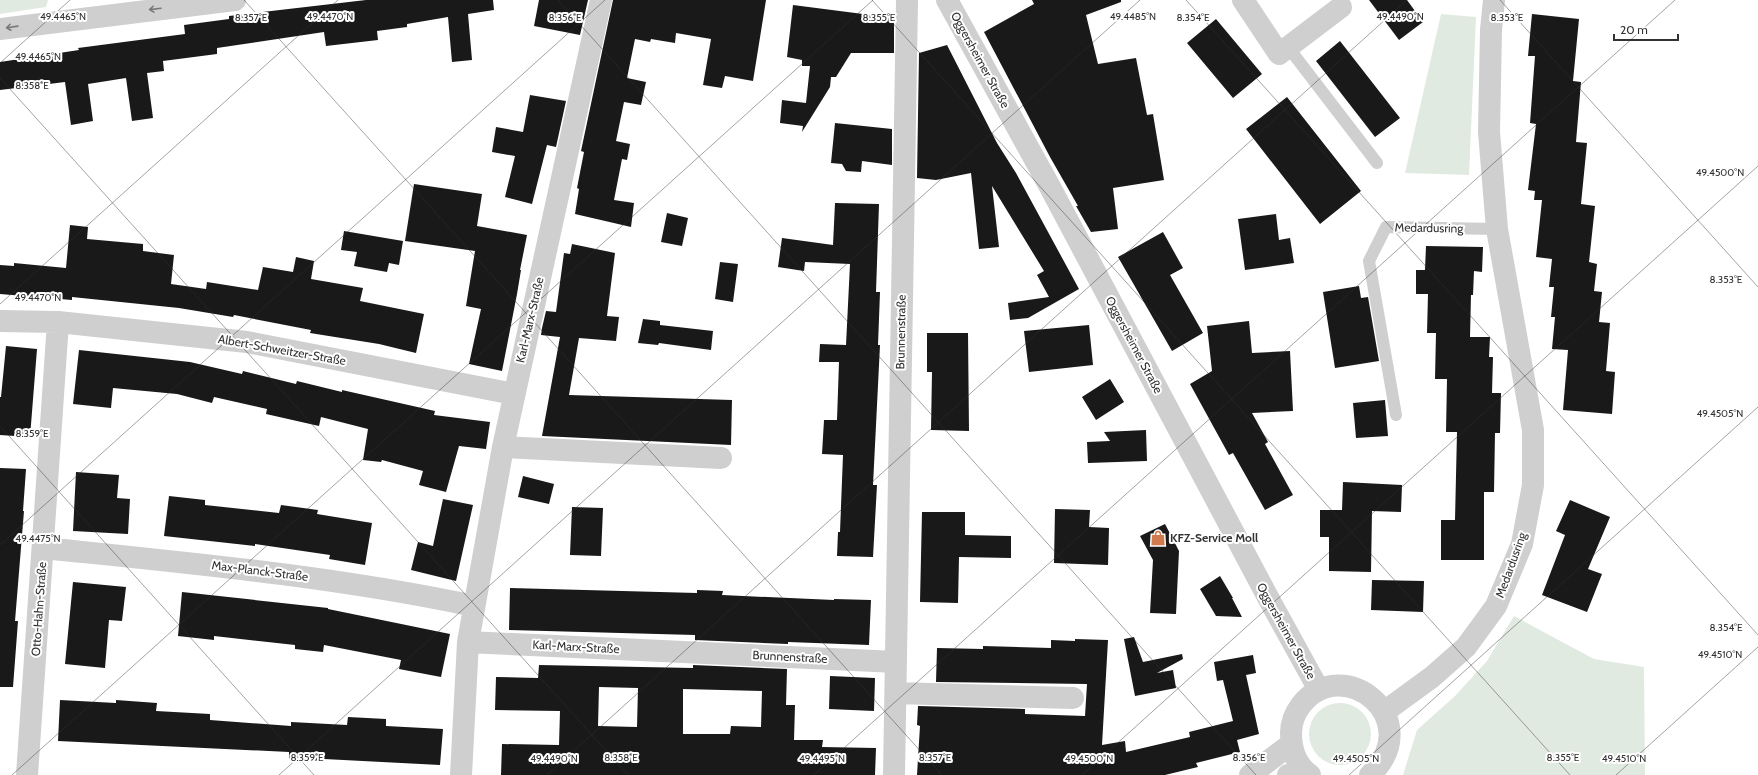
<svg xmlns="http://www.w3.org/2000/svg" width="1758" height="775" font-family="Cabin,sans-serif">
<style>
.green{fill:#e1eae0}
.building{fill:#191919;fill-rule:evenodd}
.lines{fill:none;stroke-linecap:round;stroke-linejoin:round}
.service{stroke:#cfcfcf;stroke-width:12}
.minor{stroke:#cfcfcf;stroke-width:22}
.tertiary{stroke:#cfcfcf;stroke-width:22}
.oneway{stroke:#797979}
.ticks{fill:none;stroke:#323232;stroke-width:1;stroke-opacity:0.45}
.labels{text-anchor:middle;stroke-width:4;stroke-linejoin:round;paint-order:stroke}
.street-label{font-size:12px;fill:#323232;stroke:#fff}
.poi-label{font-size:12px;font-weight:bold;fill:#323232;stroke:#fff;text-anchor:start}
.ticks-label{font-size:10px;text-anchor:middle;fill:#323232;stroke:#fff;stroke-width:4;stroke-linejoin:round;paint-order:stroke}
</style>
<rect width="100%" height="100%" fill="#fff"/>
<path class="green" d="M0 0H48L46 7 0 14Z
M1441 14 1476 17 1469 175 1405 173Z
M1514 616 1594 659 1644 667 1645 775H1403L1417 730 1455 696 1487 661Z
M1309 734a31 31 0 1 1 62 0a31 31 0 1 1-62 0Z"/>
<path class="building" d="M366 0H493L494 10 468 14 472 60 452 62 448 17 407 24V27L377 31 378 40 326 46 324 32 217 48V54L163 61 164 71 147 73 153 118 132 121 126 78 88 84 93 121 71 125 65 82 0 90V62L79 50 78 48 185 34 184 25 229 19V16Z
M539 0H588L580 35 534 26Z
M613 0H766L753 81 725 76 722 88 703 85 711 39 676 33 675 43 651 39 650 42 635 39 627 78 646 82 641 105 624 102 616 141 630 144 627 160 622 159 614 200 634 203 631 227 575 214 579 189 577 188 584 152 581 151Z
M1032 0H1121V2L1086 15 1098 64 1136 58 1147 115 1153 114 1164 180 1113 188 1118 229 1091 232 1076 206H1078L1050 157 984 32 1034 4Z
M1369 0H1407L1423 22 1399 40Z
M793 5 894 18V53H851L836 77H831L830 87 802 132 803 126 780 123 782 100 806 103 810 66H802V60L787 57Z
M1532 14 1579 19 1573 81 1581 82 1576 142 1587 143 1581 204 1595 206 1589 262 1597 264 1594 291 1602 292 1599 322 1610 323 1606 371 1615 372 1612 414 1563 410 1568 350 1552 349 1555 317H1551L1554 287H1549L1552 259 1536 257 1542 200H1534L1535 191 1528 190 1536 124 1530 123 1535 56H1528Z
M1216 19 1262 74 1233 98 1187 43Z
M1340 41 1400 118 1375 137 1316 61Z
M947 45 997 143 1016 173 1079 289 1028 318 1010 320 1008 303 1049 297 1037 275 1044 271 992 186 999 247 979 249 971 173 936 180 917 178 919 53Z
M530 95 566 101 556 147 547 145 532 204 505 197 515 156 492 152 496 127 523 132Z
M1287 97 1361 191 1320 224 1246 129Z
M835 123 892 129V165L862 161 861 172 846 171 842 164 831 163Z
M414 184 482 194 477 226 527 235 520 270H521L517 294 502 371 469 364 481 309 466 306 475 251 405 241Z
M835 203 879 204 876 292H880L878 345H880L873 485H877L873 557 837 556 838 532H840L843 455 822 454 824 420H837L839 362H819L820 344 846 345 850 264 805 262 804 271 778 267 782 238 833 245Z
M667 213 688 218 682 246 661 242Z
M1276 214 1279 240 1290 238 1294 263 1245 270 1238 219Z
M70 225 88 227 87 239 143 244V251L174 255 171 284 206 289 207 282 258 290 263 267 293 272 296 257 314 261 311 279 363 288 360 301 424 314 416 353 379 344 310 333 311 330 234 315 233 317 179 308 72 297V300L0 294V265L14 266V263L66 268Z
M344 231 403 241 399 265 389 263 387 272 354 266 357 252 341 250Z
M1163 232 1183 268 1170 275 1203 333 1172 351 1118 257Z
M572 244 615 253 607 316 619 317 616 341 579 338 569 395 732 400 731 445 542 436 560 337 541 335 542 328 546 311 556 312 564 253 570 254Z
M1426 246 1483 247 1482 272 1474 271 1473 295H1471L1470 337H1490L1489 357H1493L1492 393H1501L1500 433H1495L1494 492H1484V560H1441V520H1455L1457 432H1446L1447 379H1435L1436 333H1427L1428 294H1416V270H1425Z
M720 262 738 264 733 302 715 299Z
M1359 286 1361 298 1368 297 1379 361 1335 368 1323 292Z
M643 319 660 321V325L713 331 711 350 659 343 658 345 638 343Z
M1249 321 1252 353 1290 351 1293 411 1252 413 1268 442 1265 444 1293 495 1265 510 1233 453 1229 455 1190 384 1212 371 1207 326Z
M1089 325 1093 365 1029 372 1024 331Z
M927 333H968L969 431 931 430 932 372H927Z
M6 346 37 349 30 437 0 435V397H1Z
M79 350 190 362 242 374 243 371 296 384 297 381 342 392V390L435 411 434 415 490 422 486 449 459 446 446 492 419 485 423 471 382 460 381 462 363 460 368 429 321 417 319 426 266 414 267 409 214 397 212 403 177 394 113 388 111 408 73 404Z
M1110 379 1124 402 1096 420 1082 397Z
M1385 400 1388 436 1356 438 1353 403Z
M1146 430 1147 461 1088 463 1087 442 1110 441 1104 432Z
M0 468 26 469 23 511H24L15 621H18L13 687H0Z
M76 472 119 475 117 498 130 499 128 534 73 531Z
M523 476 554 484 549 504 518 497Z
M1343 482 1402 485 1401 512 1372 511 1371 572 1329 571V537H1320V510H1342Z
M169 496 205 500V505L279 513 281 505 318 510 317 514 372 523 365 565 329 559 330 555 255 544V546L164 536Z
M443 499 473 505 456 581 411 570 418 542 433 546Z
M1570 500 1610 517 1588 569 1602 574 1587 612 1542 595 1565 535 1556 531Z
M572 507 603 508 601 556 570 555Z
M1055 509 1090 510 1089 527 1109 528 1108 565 1054 563Z
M922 512H965V535L1011 536V558L959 557 958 603 920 602Z
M1165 524 1179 551 1176 614 1150 613 1153 560 1140 536Z
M1220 576 1233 598H1232L1242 617 1216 616 1200 589Z
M1372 580 1424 581 1423 612 1371 610Z
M73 582 126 587 122 621 109 620 105 668 65 664Z
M510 588 697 593V590L723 591 722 595 834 600V599L871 600 869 645 788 642V644L695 640V635L509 630Z
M182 592 328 608V609L450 634 441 677 399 669 401 660 324 645 323 652 295 649V645L214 636V640L178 636Z
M1134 637 1143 662 1182 654 1183 659 1157 673 1173 670 1176 688 1135 696 1124 639Z
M1075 639 1108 640 1102 745 1125 741 1126 752 1190 737 1189 732 1233 721 1223 680 1217 681 1214 662 1253 655 1256 673 1246 675 1259 734 1237 740 1240 752 1196 763 1198 767 1165 775H917L920 726 917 725 918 706 1025 709V714L1085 716 1087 684 936 682 937 648 983 649V646L1051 648V640L1075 641Z
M539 665 693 668V665L787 669 786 705H795L794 740H823L822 747 876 748 875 775H501L502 744 559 745 560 711 495 710 496 677 538 678ZM599 687 638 688 637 727 598 726ZM683 689 762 691 761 727 731 726 730 734H683Z
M830 676 875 678 874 711 829 709Z
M60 700 116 703V700L157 703 156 711 210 714V720L291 726V722L347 725 348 717 386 719V726L443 729 440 765 324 759V761L289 759V752L58 741Z"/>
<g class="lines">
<path class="service" d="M1288 47 1377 163
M1396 415 1369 261 1386 227 1497 229"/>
<path class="minor" d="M1243 0 1279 54 1341 7
M0 29 235 0
M0 321 58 322 247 342 514 394
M503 447 721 458
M44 548C188 563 332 576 474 606
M468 642 896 662
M896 693 1073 698
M1384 712 1432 677 1466 647 1496 606 1522 544 1533 485V430L1497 229 1489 132 1491 30 1494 0
M27 775 58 322
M461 775 468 642 503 447 601 0
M894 775 907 2
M1250 775 1291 744
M1288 775 1305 772"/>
<path class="tertiary" d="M947 0 1050 187 1271 603 1319 690
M1310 775C1296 765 1291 749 1291 733 1291 722 1295 713 1301 705 1343 651 1428 720 1370 775"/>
</g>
<defs><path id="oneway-shaft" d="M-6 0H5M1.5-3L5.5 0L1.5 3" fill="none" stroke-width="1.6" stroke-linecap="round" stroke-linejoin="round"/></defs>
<g class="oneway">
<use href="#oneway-shaft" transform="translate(155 9) rotate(173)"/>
<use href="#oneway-shaft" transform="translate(12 27) rotate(172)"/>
</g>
<path class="ticks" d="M244 0 942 775M558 0 1256 775M872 0 1570 775M1186 0 1758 635M1500 0 1758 287M0 63 70 0M0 78 628 775M0 304 338 0M0 426 314 775M0 545 605 0M12 775 873 0M279 775 1140 0M547 775 1407 0M814 775 1675 0M1082 775 1758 166M1349 775 1758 407M1616 775 1758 647"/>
<defs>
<g id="shop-bare" transform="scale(1.2)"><path d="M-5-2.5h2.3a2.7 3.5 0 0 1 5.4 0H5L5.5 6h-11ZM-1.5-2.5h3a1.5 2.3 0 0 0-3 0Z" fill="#d07a4d" stroke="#fff" stroke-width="2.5" paint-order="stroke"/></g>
</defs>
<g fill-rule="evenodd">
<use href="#shop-bare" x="1158" y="538"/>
</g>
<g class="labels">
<g class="street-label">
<text transform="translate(980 60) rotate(61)" y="4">Oggersheimer Straße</text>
<text transform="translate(1429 228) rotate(1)" y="4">Medardusring</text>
<text transform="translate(530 320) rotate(-77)" y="4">Karl-Marx-Straße</text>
<text transform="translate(901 332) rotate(-89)" y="4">Brunnenstraße</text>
<text transform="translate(1134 345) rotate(62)" y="4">Oggersheimer Straße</text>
<text transform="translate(282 350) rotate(10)" y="4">Albert-Schweitzer-Straße</text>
<text transform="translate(1511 565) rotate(-70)" y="4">Medardusring</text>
<text transform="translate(260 571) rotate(7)" y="4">Max-Planck-Straße</text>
<text transform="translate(39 609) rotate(-86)" y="4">Otto-Hahn-Straße</text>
<text transform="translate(1286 631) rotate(61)" y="4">Oggersheimer Straße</text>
<text transform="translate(576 647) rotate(3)" y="4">Karl-Marx-Straße</text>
<text transform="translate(790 657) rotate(3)" y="4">Brunnenstraße</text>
</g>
<g class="poi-label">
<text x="1170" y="542">KFZ-Service Moll</text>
</g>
</g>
<g class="ticks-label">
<text x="63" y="20">49.4465°N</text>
<text x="330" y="20">49.4470°N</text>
<text x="1133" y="20">49.4485°N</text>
<text x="1400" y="20">49.4490°N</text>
<text x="251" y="21">8.357°E</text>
<text x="565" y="21">8.356°E</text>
<text x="879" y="21">8.355°E</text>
<text x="1193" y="21">8.354°E</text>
<text x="1507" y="21">8.353°E</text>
<text x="38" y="60">49.4465°N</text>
<text x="32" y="89">8.358°E</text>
<text x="1720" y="176">49.4500°N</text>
<text x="1726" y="283">8.353°E</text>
<text x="38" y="301">49.4470°N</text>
<text x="1720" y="417">49.4505°N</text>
<text x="32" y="437">8.359°E</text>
<text x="38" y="542">49.4475°N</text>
<text x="1726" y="631">8.354°E</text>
<text x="1720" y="658">49.4510°N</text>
<text x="307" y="761">8.359°E</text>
<text x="621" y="761">8.358°E</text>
<text x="935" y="761">8.357°E</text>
<text x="1249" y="761">8.356°E</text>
<text x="1563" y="761">8.355°E</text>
<text x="554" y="762">49.4490°N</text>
<text x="822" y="762">49.4495°N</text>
<text x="1089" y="762">49.4500°N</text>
<text x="1356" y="762">49.4505°N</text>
<text x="1624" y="762">49.4510°N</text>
</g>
<path d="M1614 34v6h64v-6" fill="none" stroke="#323232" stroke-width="2"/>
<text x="1620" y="34" font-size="12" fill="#323232" stroke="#ffffff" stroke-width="3" paint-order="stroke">20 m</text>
</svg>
